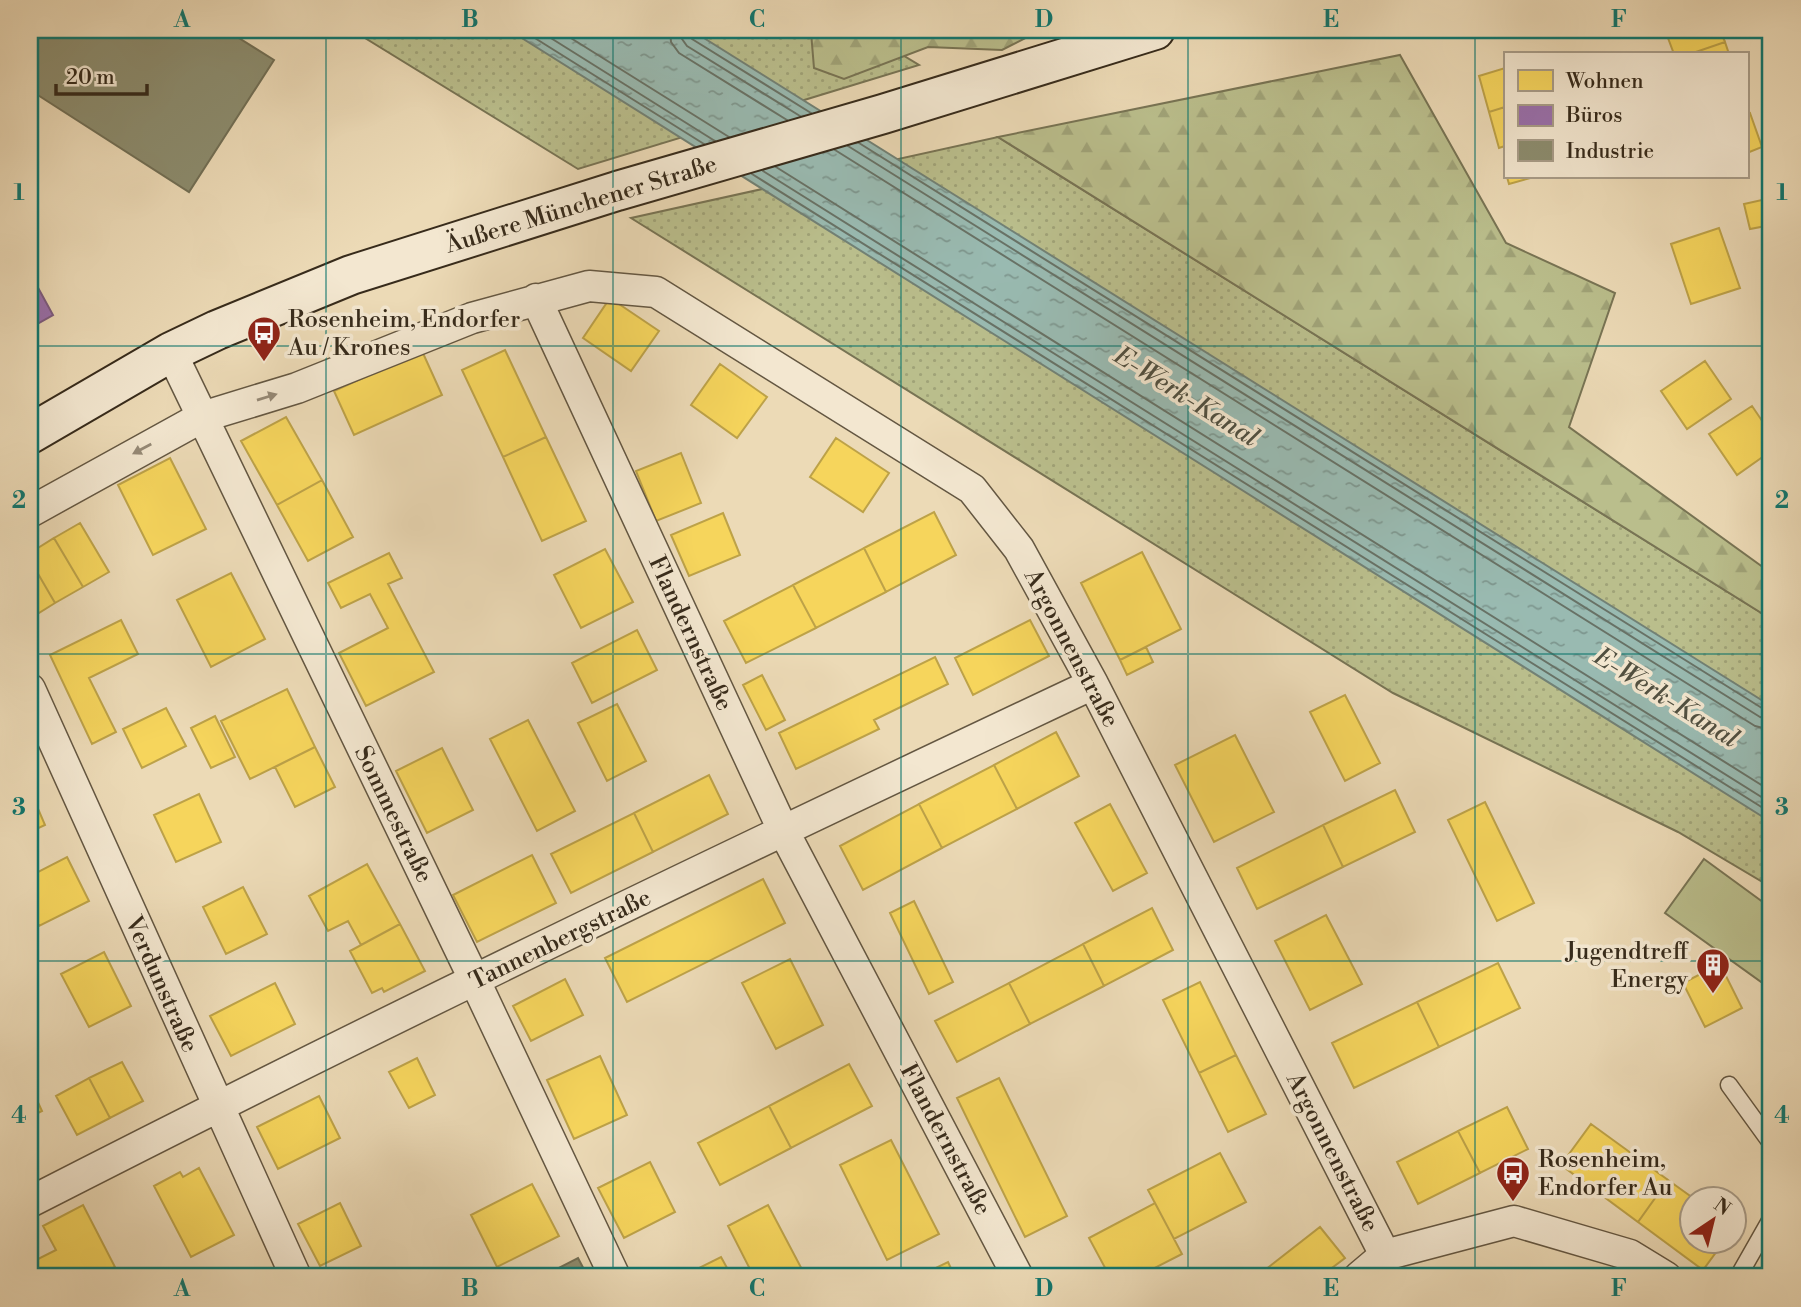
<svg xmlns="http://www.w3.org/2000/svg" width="1801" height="1307" font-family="'Libre Bodoni',serif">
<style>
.grass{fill:url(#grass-dots);stroke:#787454;stroke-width:2}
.forest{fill:url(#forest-firs);stroke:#787454;stroke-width:2}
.pitch{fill:#babe8c;stroke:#787454;stroke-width:2}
.water{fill:url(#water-ripples);stroke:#728175;stroke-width:2}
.homes{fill:#f6d55c;stroke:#bda248;stroke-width:2}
.offices{fill:#9970ab;stroke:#7c5b80;stroke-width:2}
.industry{fill:#8c8c6e;stroke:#726f55;stroke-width:2}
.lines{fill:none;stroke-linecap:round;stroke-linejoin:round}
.shore{stroke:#687266;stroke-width:2}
.lane-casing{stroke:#645742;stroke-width:19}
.street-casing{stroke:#645742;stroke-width:33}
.secondary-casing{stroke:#372b1b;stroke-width:42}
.lane{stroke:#f3e7d0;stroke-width:16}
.street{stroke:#f3e7d0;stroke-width:30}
.secondary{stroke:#f3e7d0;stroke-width:38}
.oneway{fill:#958976}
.grid{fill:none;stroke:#0f766e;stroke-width:2;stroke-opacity:0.55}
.labels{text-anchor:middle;stroke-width:7;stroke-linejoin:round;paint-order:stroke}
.street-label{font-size:24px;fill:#372b1b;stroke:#f3e7d0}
.poi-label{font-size:24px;fill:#372b1b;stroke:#f3e7d0;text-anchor:start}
.water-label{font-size:26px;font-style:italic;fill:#504f40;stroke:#f3e7d0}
.neatline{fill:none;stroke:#0f766e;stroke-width:2.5}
.grid-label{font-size:23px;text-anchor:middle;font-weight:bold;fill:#0f766e}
</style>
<defs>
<pattern id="grass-dots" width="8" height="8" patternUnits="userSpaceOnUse" patternTransform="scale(1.75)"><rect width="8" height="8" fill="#babe8c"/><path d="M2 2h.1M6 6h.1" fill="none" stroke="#a0a378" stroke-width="1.8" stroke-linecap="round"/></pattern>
<pattern id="forest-firs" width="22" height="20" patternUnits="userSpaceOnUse" patternTransform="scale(1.75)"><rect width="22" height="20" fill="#babe8c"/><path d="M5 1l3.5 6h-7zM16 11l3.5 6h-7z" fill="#a0a378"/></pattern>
<pattern id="water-ripples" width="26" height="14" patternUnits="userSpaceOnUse" patternTransform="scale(1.75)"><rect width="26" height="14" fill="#99bab1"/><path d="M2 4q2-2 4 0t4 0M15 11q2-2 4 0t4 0" fill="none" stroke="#7e978f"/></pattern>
</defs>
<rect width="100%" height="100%" fill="#ecdab6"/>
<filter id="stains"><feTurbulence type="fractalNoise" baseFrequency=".00286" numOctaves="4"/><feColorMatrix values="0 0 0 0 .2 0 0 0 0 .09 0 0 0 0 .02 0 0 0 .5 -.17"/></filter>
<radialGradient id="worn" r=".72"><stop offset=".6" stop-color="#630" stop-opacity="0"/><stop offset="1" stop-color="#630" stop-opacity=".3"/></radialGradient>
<path class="grass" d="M352 30H861L919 65 578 169Z
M998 137 1771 619V887L1678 832 1393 693 631 218Z"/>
<path class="forest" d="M815 30H1041L1002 50 928 47 844 79 814 68 811 32Z
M1400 55 1506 243 1615 293 1569 427 1771 573V619L998 137Z"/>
<path class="pitch" d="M1704 859 1771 908V974L1764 984 1665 913Z"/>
<path class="water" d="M509 30H691L1771 706V822Z"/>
<path class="homes" d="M1665 30H1720L1725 42 1690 54H1674Z
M1725 42 1729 54H1690Z
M1505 68V107L1489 112 1479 76Z
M1505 107V146L1499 148 1489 112Z
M1750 113 1762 147 1747 153V114Z
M1507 177H1534L1509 184Z
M1771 198V248L1766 226 1750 229 1744 204Z
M1719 228 1740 288 1691 304 1671 244Z
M610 298 659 331 631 371 583 338Z
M505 350 546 437 503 457 462 370Z
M422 351 442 395 354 435 334 391Z
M1705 361 1731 399 1687 429 1661 391Z
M720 364 767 397 737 438 691 405Z
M1752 406 1771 434V451L1737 475 1709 434Z
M286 417 322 480 277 505 241 441Z
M546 437 586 521 542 541 503 457Z
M836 438 889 473 863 512 810 477Z
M681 453 701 503 656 521 636 471Z
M170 458 206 529 153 555 118 485Z
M322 480 353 537 308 561 277 505Z
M934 512 956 555 886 592 864 548Z
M723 513 740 555 689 576 671 535Z
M80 523 109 572 83 587 54 538Z
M54 538 83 587 55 603 30 560V553Z
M864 548 886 592 816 628 793 585Z
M605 549 633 602 581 628 554 575Z
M1142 552 1181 629 1120 660 1081 583Z
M389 553 402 578 388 584 434 672 366 706 339 653 388 628 370 594 341 608 328 583Z
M30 560 55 603 34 616 30 609Z
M231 573 265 639 211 667 177 600Z
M793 585 816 628 746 663 724 621Z
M121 620 138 654 89 678 116 732 92 744 50 655Z
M1030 620 1049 656 973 695 955 658Z
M637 630 657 670 592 703 572 663Z
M1146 647 1153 662 1127 675 1120 660Z
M935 657 948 684 874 720 879 729 796 769 779 733Z
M762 675 785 720 766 730 743 685Z
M287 689 315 747 250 779 221 721Z
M1345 695 1380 763 1345 781 1310 712Z
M617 704 646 761 607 781 578 723Z
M166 708 186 746 142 768 123 729Z
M215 716 235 757 211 768 191 728Z
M528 720 575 811 537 831 490 739Z
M1056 732 1079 776 1017 809 994 765Z
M1235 735 1274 812 1214 842 1175 765Z
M315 747 335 787 295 807 275 767Z
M442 748 473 810 427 833 396 771Z
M994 765 1017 809 942 848 919 804Z
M709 775 728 814 653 852 634 813Z
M30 790 45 825 30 832Z
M1395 790 1415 832 1343 867 1323 825Z
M199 794 221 842 176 862 154 815Z
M1485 802 1534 903 1497 921 1448 820Z
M919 804 942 848 863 890 840 846Z
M1110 804 1147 873 1113 891 1075 823Z
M634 813 653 852 571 893 551 854Z
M1323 825 1343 867 1257 909 1237 868Z
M532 855 556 903 477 942 453 895Z
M67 857 89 901 39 926 30 908V876Z
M367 864 400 924 361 945 348 921 328 931 309 896Z
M763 879 785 923 627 1002 605 958Z
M243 887 267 934 226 954 203 907Z
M914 901 953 982 929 994 890 913Z
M1152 908 1173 950 1104 986 1083 944Z
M1326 915 1362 984 1310 1010 1275 941Z
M400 924 425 971 384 992 382 988 372 993 350 951Z
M1083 944 1104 986 1030 1024 1009 983Z
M104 952 131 1006 89 1027 61 974Z
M790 959 823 1025 776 1049 742 983Z
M1498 963 1520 1008 1439 1047 1417 1002Z
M1720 964 1742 1008 1705 1027 1683 983Z
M565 979 583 1015 531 1041 513 1006Z
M1200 982 1236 1055 1199 1073 1163 1000Z
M275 983 295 1024 231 1056 210 1016Z
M1009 983 1030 1024 957 1062 935 1021Z
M1417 1002 1439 1047 1354 1088 1332 1043Z
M1236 1055 1266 1114 1228 1132 1199 1073Z
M600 1056 627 1115 574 1139 547 1080Z
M417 1058 435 1095 409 1108 389 1072Z
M122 1062 143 1101 110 1118 89 1078Z
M849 1064 872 1106 791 1148 769 1106Z
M89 1078 110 1118 77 1135 56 1096Z
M999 1078 1067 1216 1025 1237 957 1098Z
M31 1087 42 1111 30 1117V1088Z
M319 1096 340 1138 278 1169 257 1127Z
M769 1106 791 1148 720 1185 698 1143Z
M1507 1107 1528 1149 1480 1173 1458 1131Z
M1591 1124 1668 1180 1638 1222 1561 1165Z
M1458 1131 1480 1173 1418 1204 1397 1162Z
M891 1140 939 1234 887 1260 840 1165Z
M1220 1153 1246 1202 1174 1239 1148 1190Z
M650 1162 675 1212 624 1238 598 1188Z
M199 1168 234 1235 191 1257 154 1186 180 1172 183 1177Z
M1668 1180 1693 1198 1692 1240H1725L1703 1270 1638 1222Z
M532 1184 559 1236 497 1267 471 1215Z
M340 1203 361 1246 320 1266 298 1224Z
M1155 1203 1182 1254 1137 1277H1110L1089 1238Z
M83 1205 115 1267 95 1277H34L30 1263 56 1250 43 1226Z
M768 1205 806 1277H754L728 1226Z
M1320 1227 1345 1258 1320 1277H1256Z
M721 1257 732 1277H681Z
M948 1262 955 1277H917Z"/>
<path class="offices" d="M30 273 53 315 30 328Z"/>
<path class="industry" d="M30 30H226L274 60 189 192 30 90Z
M578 1258 588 1277H546L545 1275Z"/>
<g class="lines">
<path class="shore" d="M522 30 704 144
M538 30 715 141
M558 30 729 137
M670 30 671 42 679 53 787 120
M680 30 682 39 687 46 800 116
M689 30 692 39 811 113
M859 143 1765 710 1771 711
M848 146 1760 717 1771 720
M835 150 1755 726 1771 730
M776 167 1771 791
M763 171 1771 803
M752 174 1771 813"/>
<g class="lane-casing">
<path id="lane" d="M1729 1085 1771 1143
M1738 1277 1771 1219"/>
</g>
<g class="street-casing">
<path id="street" d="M536 299 783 830 1018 1277
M171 352 475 981 615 1277
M30 512 202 417 297 388 472 318 589 286 656 292 972 489 1019 549 1093 684 1385 1255
M30 689 296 1277
M30 1202C381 1022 736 852 1093 684
M1359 1277 1385 1255 1514 1221 1630 1255 1666 1277"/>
</g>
<g class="secondary-casing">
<path id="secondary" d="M30 434 171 352 217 330 351 275 617 191 883 114 1155 30"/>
</g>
<use href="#lane" class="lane"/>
<use href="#street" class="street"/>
<use href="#secondary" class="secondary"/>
</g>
<defs><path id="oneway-solid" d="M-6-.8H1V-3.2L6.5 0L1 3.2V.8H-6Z" transform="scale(1.75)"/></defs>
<g class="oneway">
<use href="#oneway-solid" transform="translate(267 397) rotate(-17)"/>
<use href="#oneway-solid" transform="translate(142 449) rotate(152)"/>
</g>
<path class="grid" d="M326 30V1277M613 30V1277M901 30V1277M1188 30V1277M1475 30V1277M30 346H1771M30 654H1771M30 961H1771"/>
<defs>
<g id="bus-pin" transform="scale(1.75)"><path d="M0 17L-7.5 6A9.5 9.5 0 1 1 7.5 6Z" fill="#8f2418" stroke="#f3e7d0"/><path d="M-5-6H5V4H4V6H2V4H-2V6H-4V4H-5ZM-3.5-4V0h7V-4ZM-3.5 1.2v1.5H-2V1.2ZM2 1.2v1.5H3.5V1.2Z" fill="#fff"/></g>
<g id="building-pin" transform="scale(1.75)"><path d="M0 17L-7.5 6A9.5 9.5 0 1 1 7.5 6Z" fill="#8f2418" stroke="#f3e7d0"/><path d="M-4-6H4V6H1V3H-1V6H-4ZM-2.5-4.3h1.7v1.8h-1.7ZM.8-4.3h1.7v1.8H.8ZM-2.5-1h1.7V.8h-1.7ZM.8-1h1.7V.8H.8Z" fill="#fff"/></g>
</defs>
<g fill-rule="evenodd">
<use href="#bus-pin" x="264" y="333"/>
<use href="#building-pin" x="1713" y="965"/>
<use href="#bus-pin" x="1513" y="1173"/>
</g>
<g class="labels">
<g class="street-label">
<text transform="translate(581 204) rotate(-17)" y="8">Äußere Münchener Straße</text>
<text transform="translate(691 633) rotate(65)" y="8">Flandernstraße</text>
<text transform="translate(1072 648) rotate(62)" y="8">Argonnenstraße</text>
<text transform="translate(394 814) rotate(64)" y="8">Sommestraße</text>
<text transform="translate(560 939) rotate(-26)" y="8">Tannenbergstraße</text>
<text transform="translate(162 984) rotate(66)" y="8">Verdunstraße</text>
<text transform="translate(946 1139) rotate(62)" y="8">Flandernstraße</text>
<text transform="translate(1333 1152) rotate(63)" y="8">Argonnenstraße</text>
</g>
<g class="poi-label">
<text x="288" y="327">Rosenheim, Endorfer<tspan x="288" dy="28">Au / Krones</tspan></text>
<text x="1688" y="959" text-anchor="end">Jugendtreff<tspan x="1688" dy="28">Energy</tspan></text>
<text x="1538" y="1167">Rosenheim,<tspan x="1538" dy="28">Endorfer Au</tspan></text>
</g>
<g class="water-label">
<text transform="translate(1187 396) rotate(32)" y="9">E-Werk-Kanal</text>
<text transform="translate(1667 697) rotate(32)" y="9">E-Werk-Kanal</text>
</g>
</g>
<rect width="1801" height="1307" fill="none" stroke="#ecdab6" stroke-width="77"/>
<rect x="1504" y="52" width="245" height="126" fill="#f3e7d0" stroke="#a89c88" stroke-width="2"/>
<rect x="1518" y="70" width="35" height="21" fill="#f6d55c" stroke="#a89c88" stroke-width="2"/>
<text x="1566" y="88" font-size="21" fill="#372b1b">Wohnen</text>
<rect x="1518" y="105" width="35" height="21" fill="#9970ab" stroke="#a89c88" stroke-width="2"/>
<text x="1566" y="122" font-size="21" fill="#372b1b">Büros</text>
<rect x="1518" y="140" width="35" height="21" fill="#8c8c6e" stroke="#a89c88" stroke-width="2"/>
<text x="1566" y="158" font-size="21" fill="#372b1b">Industrie</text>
<g transform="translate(1713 1220) rotate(35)"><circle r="33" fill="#f3e7d0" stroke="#a89c88" stroke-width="2"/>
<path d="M0-5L12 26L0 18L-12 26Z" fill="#8f2418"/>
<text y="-10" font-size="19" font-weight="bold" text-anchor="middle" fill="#372b1b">N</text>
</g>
<path d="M56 84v10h91v-10" fill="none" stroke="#372b1b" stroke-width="3.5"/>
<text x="66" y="84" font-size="21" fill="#372b1b" stroke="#f3e7d0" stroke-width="5" paint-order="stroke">20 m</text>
<rect x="38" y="38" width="1724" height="1230" class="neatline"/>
<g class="grid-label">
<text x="182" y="27">A</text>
<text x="470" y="27">B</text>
<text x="757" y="27">C</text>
<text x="1044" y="27">D</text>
<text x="1331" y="27">E</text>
<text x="1619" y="27">F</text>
<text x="19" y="200">1</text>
<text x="1782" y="200">1</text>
<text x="19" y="508">2</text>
<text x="1782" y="508">2</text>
<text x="19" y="815">3</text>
<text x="1782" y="815">3</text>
<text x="19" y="1123">4</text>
<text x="1782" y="1123">4</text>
<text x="182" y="1296">A</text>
<text x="470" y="1296">B</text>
<text x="757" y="1296">C</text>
<text x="1044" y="1296">D</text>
<text x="1331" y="1296">E</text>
<text x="1619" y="1296">F</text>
</g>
<rect width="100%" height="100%" filter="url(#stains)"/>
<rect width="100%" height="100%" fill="url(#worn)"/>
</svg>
